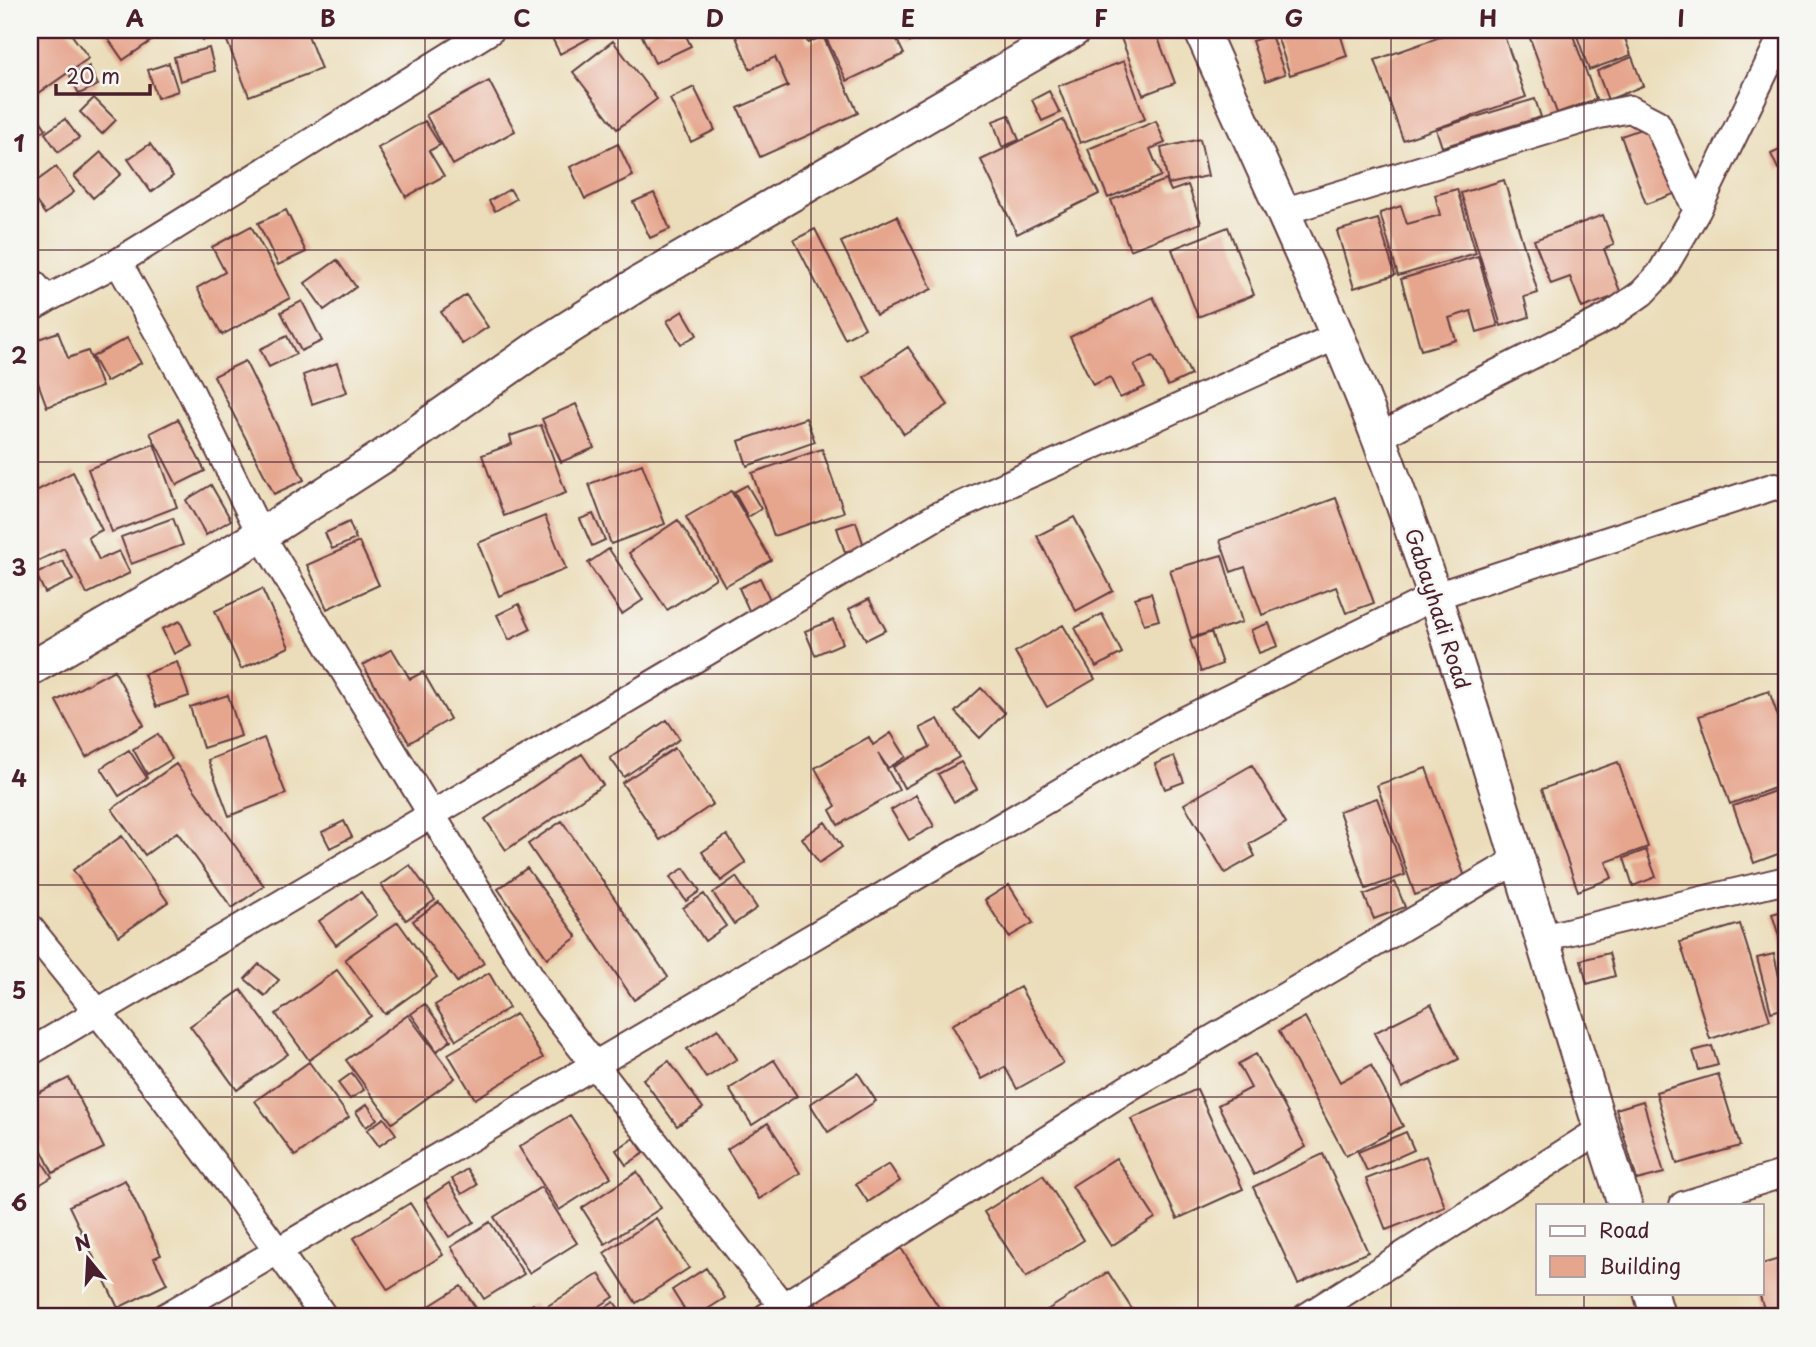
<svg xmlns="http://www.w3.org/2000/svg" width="1816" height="1347" font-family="'Playpen Sans',sans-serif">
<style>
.building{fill:#e6a58d}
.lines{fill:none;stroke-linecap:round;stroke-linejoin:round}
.minor-casing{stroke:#623c40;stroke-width:30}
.tertiary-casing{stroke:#623c40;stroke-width:37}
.minor{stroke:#fff;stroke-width:26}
.tertiary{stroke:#fff;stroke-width:33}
.grid{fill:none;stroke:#4a1f2b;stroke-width:2;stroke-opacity:0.55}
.labels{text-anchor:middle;stroke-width:5;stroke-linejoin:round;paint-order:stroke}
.street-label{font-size:21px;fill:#4a1f2b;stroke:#f6f6f2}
.neatline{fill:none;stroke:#4a1f2b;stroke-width:2.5}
.grid-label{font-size:23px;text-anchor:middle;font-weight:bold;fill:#4a1f2b}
</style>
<rect width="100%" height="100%" fill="#f6f6f2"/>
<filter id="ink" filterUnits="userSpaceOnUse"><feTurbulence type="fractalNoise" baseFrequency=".0143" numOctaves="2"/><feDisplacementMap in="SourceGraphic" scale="14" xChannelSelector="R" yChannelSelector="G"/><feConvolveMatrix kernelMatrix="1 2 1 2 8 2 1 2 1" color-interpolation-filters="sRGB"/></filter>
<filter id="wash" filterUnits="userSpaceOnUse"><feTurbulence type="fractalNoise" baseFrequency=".00686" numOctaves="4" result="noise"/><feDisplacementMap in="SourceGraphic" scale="28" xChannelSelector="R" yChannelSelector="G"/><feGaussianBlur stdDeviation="1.57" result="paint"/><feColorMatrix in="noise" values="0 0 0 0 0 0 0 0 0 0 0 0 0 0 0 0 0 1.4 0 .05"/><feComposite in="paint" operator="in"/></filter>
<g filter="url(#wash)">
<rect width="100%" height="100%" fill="#ebddb9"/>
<g id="blocks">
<path class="building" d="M30 30H68L89 58 36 95 30 86Z
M102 30H148L154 39 123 60Z
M198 30H220L221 33 203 40Z
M249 30H306L321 69 249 96 227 41 250 33Z
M552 30H595L597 34 560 54 549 32Z
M655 30H683L691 46 655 63 642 36Z
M733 30H803L808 43 823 36 858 113 760 157 738 108 788 86 775 57 750 69Z
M822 30H892L904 54 847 81Z
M903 30H931L910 42Z
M1143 30H1155L1175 83 1143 95 1121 38Z
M1275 30H1339L1347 56 1290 75Z
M1460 30H1502L1526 97 1403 140 1375 60Z
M1527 30H1571L1596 99 1557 113Z
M1575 30H1622L1631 55 1589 70Z
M1271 35 1285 74 1266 81 1252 41Z
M613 41 657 99 617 129 573 72Z
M209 48 215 71 180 81 174 57Z
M1632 57 1643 86 1608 100 1597 71Z
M1124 61 1145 119 1080 143 1058 86Z
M169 63 178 91 157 98 148 70Z
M89 66 98 85 79 94 70 76Z
M489 81 515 131 453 165 426 115Z
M694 87 715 130 691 142 670 99Z
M1049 91 1060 113 1042 121 1032 100Z
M94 98 116 120 102 134 80 112Z
M1535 99 1541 117 1442 147 1436 129Z
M30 105 46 129 30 140Z
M1009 115 1019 140 1002 147 993 121Z
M65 119 79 138 58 152 45 133Z
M1063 120 1099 194 1017 234 981 160Z
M425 121 440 145 429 151 444 176 406 197 378 148Z
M1156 121 1165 143 1150 149 1161 176 1108 198 1088 149Z
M1663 121 1688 189 1646 204 1621 136Z
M1200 139 1208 176 1168 184 1161 148Z
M150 144 173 176 151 192 128 159Z
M618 144 633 176 585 199 570 167Z
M1786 147V165L1778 169 1771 154Z
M101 152 121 174 93 198 74 176Z
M30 159 39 172 30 179Z
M56 167 74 192 45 214 30 193V186Z
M1166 180 1171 191 1188 185 1201 223 1130 250 1111 200Z
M1504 180 1538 293 1524 297 1529 317 1501 326 1461 193Z
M510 189 516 199 495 211 489 201Z
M1457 189 1476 253 1398 276 1380 213 1401 206 1407 224 1440 215 1435 195Z
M654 193 670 229 650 238 633 202Z
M286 210 306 252 278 265 258 223Z
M1603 215 1614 245 1604 249 1621 294 1582 308 1570 277 1551 284 1534 240Z
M897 216 932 289 876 315 841 242Z
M1378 219 1395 275 1354 288 1337 231Z
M251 226 290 298 222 335 197 288 225 272 212 247Z
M1228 227 1254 295 1198 317 1172 249Z
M815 229 865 328 845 339 794 240Z
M1478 256 1498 326 1477 332 1471 311 1449 318 1456 340 1421 350 1401 279Z
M337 260 356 287 324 310 305 283Z
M466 295 488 327 462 344 441 312Z
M1153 297 1191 375 1168 386 1153 356 1134 365 1145 387 1120 398 1110 377 1093 385 1070 337Z
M302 301 322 341 301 351 281 312Z
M683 311 697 335 681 344 667 321Z
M58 332 68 358 88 351 102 387 47 407 30 361V342Z
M287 336 296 354 269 367 260 349Z
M127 338 141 363 106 382 92 357Z
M908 347 948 405 904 434 864 377Z
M245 361 304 480 274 494 214 376Z
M337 363 347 392 312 404 303 375Z
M576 404 594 448 561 462 542 419Z
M806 418 815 442 747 466 739 441Z
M178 419 205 471 177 485 150 433Z
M541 425 566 493 504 516 482 455 512 444 510 436Z
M154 444 177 507 112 532 88 469Z
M822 449 844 512 774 536 752 473Z
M642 464 665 524 611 544 589 484Z
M73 472 102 530 88 537 99 560 119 551 130 573 87 594 64 548 36 562 30 550V494Z
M211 485 231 520 206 535 186 500Z
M747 485 761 509 748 517 734 492Z
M731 491 771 560 725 586 686 517Z
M1336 498 1374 603 1346 613 1336 587 1262 615 1245 567 1231 572 1220 540Z
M593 514 605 540 592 546 580 519Z
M545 516 566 569 499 596 478 543Z
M1074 517 1113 591 1076 611 1037 536Z
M173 518 183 545 131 564 121 537Z
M678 520 716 578 667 610 629 553Z
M349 522 356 539 332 549 325 533Z
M856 522 864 546 845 552 837 528Z
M359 542 379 585 327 609 307 565Z
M609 549 643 600 622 614 588 563Z
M1222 555 1242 622 1191 638 1170 570Z
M63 561 73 580 45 593 36 574Z
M760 578 773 606 751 615 739 588Z
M262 589 289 647 241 669 215 611Z
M1151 593 1159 620 1144 624 1135 598Z
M869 599 886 630 866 640 849 609Z
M519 604 531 629 509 640 497 615Z
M1102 614 1122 653 1096 667 1075 628Z
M833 620 843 643 815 655 805 631Z
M180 621 191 645 174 654 162 629Z
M1269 623 1278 646 1259 653 1251 630Z
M1063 625 1095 679 1047 707 1015 652Z
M1211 632 1222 664 1201 672 1190 640Z
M392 649 410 679 423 672 450 719 409 743 363 665Z
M177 662 189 696 156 707 144 674Z
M114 670 144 725 86 757 56 701Z
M981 688 1005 713 980 738 955 712Z
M1769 691 1786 739V784L1730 804 1699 716Z
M228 695 241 736 203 748 190 707Z
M938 719 959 757 904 788 893 767 930 747 920 728Z
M667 720 680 739 624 777 610 758Z
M891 733 906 757 888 768 878 753 899 790 838 825 830 810 836 806 815 768 869 737 873 745Z
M158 734 172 759 147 774 133 749Z
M264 738 286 794 229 816 208 760Z
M675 748 713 804 660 840 622 783Z
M129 750 147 778 119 796 101 768Z
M582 754 603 785 506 850 485 819Z
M1174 756 1184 782 1165 789 1155 764Z
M961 762 977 789 954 802 938 774Z
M1618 762 1648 847 1606 862 1612 878 1578 891 1542 789Z
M176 764 264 886 232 908 177 832 145 855 112 809Z
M1252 765 1286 823 1249 844 1255 856 1225 873 1184 804Z
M1426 768 1465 877 1415 895 1377 785Z
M1786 787V851L1754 863 1733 806Z
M916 795 934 826 909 840 891 810Z
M1377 798 1405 875 1366 889 1339 811Z
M344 821 352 837 330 848 322 832Z
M562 821 668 977 634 1000 528 844Z
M825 822 842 847 819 863 802 838Z
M727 835 746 863 721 881 702 852Z
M122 836 168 902 119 936 73 870Z
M1646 850 1656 877 1633 886 1624 858Z
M410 865 435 900 406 920 381 885Z
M527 868 577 937 547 958 498 889Z
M684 868 700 891 686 901 670 877Z
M736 877 757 908 734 924 713 893Z
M1395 882 1405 907 1374 919 1364 895Z
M1009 885 1033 923 1009 937 985 900Z
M361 892 377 915 336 945 319 921Z
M704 894 726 926 705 941 683 908Z
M439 902 484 963 457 982 413 921Z
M1786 910V959L1772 914Z
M398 922 437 977 385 1014 345 959Z
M1740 924 1770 1020 1710 1039 1680 942Z
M1609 953 1615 976 1587 984 1581 960Z
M1774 954 1786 1008 1771 1012 1757 958Z
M259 964 279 980 265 996 245 979Z
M337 970 371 1016 309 1060 276 1014Z
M489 973 509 1008 456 1040 435 1005Z
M1020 987 1063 1063 1017 1089 1005 1067 982 1079 952 1025Z
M241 990 288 1054 237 1090 190 1026Z
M425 1004 451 1040 437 1051 411 1014Z
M1431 1004 1459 1059 1402 1088 1374 1033Z
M516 1014 543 1058 475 1099 448 1054Z
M408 1015 455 1078 392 1123 346 1060Z
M1305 1017 1340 1082 1371 1065 1403 1126 1346 1156 1279 1031Z
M718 1029 737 1059 706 1078 687 1049Z
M1712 1046 1718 1065 1699 1070 1693 1051Z
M1256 1054 1306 1147 1254 1175 1218 1105 1251 1088 1238 1064Z
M774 1060 797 1096 752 1125 729 1089Z
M669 1061 703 1108 677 1126 643 1079Z
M309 1062 349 1117 295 1156 255 1101Z
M352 1073 364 1090 350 1099 338 1083Z
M858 1073 876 1101 828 1132 810 1104Z
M1718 1074 1740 1146 1677 1164 1656 1092Z
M69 1078 104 1148 53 1173 30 1127V1097Z
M1197 1089 1243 1189 1177 1219 1131 1119Z
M1643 1101 1664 1173 1637 1180 1616 1109Z
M367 1104 377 1119 366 1127 356 1112Z
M570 1115 611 1177 559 1210 519 1147Z
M384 1118 396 1134 379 1146 367 1130Z
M768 1123 800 1173 759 1199 727 1149Z
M1406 1132 1414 1150 1367 1171 1358 1152Z
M634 1138 644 1153 626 1165 616 1150Z
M30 1143 52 1177 39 1185 30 1171Z
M1323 1154 1368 1252 1298 1284 1253 1187Z
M1426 1156 1445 1207 1386 1230 1366 1179Z
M1116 1158 1155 1218 1111 1246 1072 1186Z
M889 1164 900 1181 868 1202 856 1184Z
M467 1169 477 1185 462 1194 452 1179Z
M637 1172 661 1208 605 1244 582 1208Z
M1043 1175 1084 1240 1026 1277 984 1212Z
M125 1180 161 1255 154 1258 167 1284 118 1308 69 1206Z
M449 1183 474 1222 449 1237 425 1199Z
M541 1187 577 1243 529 1273 494 1217Z
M410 1203 443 1255 388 1290 354 1238Z
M656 1218 689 1268 636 1303 604 1253Z
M490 1222 524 1274 484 1299 451 1247Z
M901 1248 945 1317H824L815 1303Z
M1786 1257V1317H1761L1766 1315 1759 1293H1762V1264Z
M706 1268 725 1298 695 1317H689L672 1290Z
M1108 1272 1137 1317H1047L1044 1312Z
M599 1274 614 1297 582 1317H553L546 1307Z
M461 1286 478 1311 468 1317H412Z
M614 1302 625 1317H590Z
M533 1304 542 1317H513Z"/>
</g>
</g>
<g filter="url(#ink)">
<use href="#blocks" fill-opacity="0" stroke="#623c40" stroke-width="2"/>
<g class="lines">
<g class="minor-casing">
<path id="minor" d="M1282 212 1599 115 1630 109 1657 123 1697 211
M118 262 189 388 261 535 548 1005 791 1317
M30 280 47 299 30 309
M47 299 118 262 491 30
M1378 438 1475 384 1608 317 1642 293 1660 274 1697 211 1785 30
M30 928C133 1054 232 1184 324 1317
M1542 938 1786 880
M30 1052 937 516 1337 336
M1683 1205 1786 1173
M165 1317 1167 729 1435 596 1775 486 1786 489
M766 1317 1130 1087 1517 860
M1306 1317 1600 1130"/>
</g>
<g class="tertiary-casing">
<path id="tertiary" d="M1201 30C1261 166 1326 300 1379 439 1473 690 1542 950 1625 1205
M30 669 261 535 385 455 543 344 641 282 1074 30
M1651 1293 1658 1317"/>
</g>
<use href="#minor" class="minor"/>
<use href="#tertiary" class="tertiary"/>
</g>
</g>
<path class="grid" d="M232 30V1317M425 30V1317M618 30V1317M811 30V1317M1005 30V1317M1198 30V1317M1391 30V1317M1584 30V1205M30 250H1786M30 462H1786M30 674H1786M30 885H1786M30 1097H1786M1584 1293V1317"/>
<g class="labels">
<g class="street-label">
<text transform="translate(1437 609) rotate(72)" y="7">Gabayhadi Road</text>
</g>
</g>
<rect width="1816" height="1347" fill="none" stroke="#f6f6f2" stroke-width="77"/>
<rect x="1536" y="1204" width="228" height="91" fill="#f6f6f2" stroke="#b1a0a2" stroke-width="2"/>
<rect x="1550" y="1226" width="35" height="10" fill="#ffffff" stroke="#b1a0a2" stroke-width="2"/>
<text x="1599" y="1238" font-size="21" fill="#4a1f2b">Road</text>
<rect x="1550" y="1256" width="35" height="21" fill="#e6a58d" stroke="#b1a0a2" stroke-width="2"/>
<text x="1599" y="1274" font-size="21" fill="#4a1f2b">Building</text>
<g transform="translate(88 1259) rotate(342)" stroke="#f6f6f2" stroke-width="5" paint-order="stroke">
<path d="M0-5L12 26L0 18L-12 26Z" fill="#4a1f2b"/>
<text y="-10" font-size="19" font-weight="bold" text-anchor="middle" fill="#4a1f2b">N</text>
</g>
<path d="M56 84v10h94v-10" fill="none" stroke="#4a1f2b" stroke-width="3.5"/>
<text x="66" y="84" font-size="21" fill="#4a1f2b" stroke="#f6f6f2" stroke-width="5" paint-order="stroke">20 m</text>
<rect x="38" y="38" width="1740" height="1270" class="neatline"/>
<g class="grid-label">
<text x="135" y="27">A</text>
<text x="328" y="27">B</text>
<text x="522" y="27">C</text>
<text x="715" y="27">D</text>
<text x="908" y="27">E</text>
<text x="1101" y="27">F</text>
<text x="1294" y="27">G</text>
<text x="1488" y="27">H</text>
<text x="1681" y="27">I</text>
<text x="19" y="152">1</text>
<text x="19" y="364">2</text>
<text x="19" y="576">3</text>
<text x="19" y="787">4</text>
<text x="19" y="999">5</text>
<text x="19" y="1211">6</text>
</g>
</svg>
